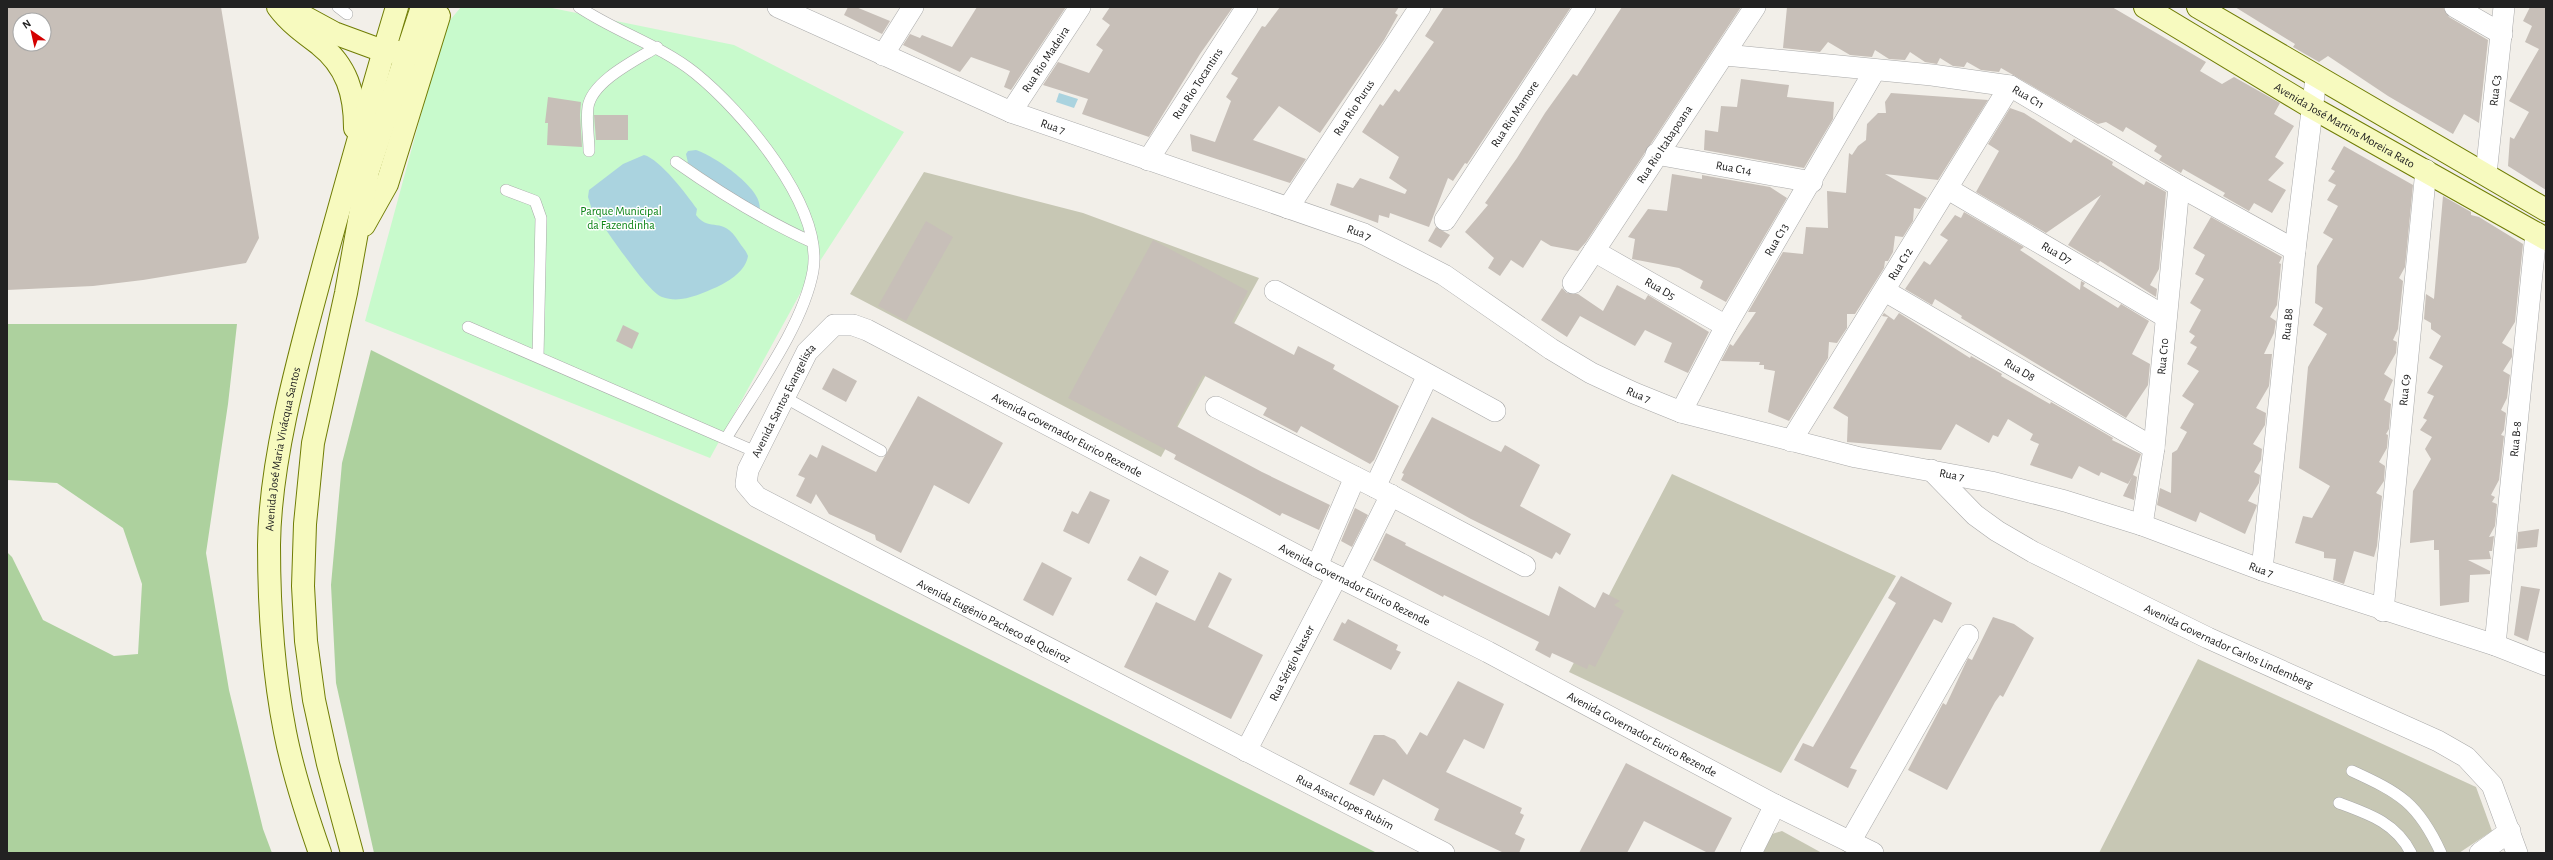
<svg xmlns="http://www.w3.org/2000/svg" width="2553" height="860" font-family="'Alegreya Sans',sans-serif">
<style>
.construction{fill:#c7c7b4}
.forest{fill:#add19e}
.park{fill:#c8facc}
.water{fill:#aad3df}
.building{fill:#c7bfb8;fill-rule:evenodd}
.lines{fill:none;stroke-linecap:round;stroke-linejoin:round}
.lane-casing{stroke:#a9a9a9;stroke-width:12}
.street-casing{stroke:#a9a9a9;stroke-width:22}
.secondary-casing{stroke:#707d05;stroke-width:24}
.lane{stroke:#fff;stroke-width:11}
.street{stroke:#fff;stroke-width:21}
.secondary{stroke:#f7fabf;stroke-width:22}
.labels{text-anchor:middle;stroke-width:3;stroke-linejoin:round;paint-order:stroke}
.street-label{font-size:12px;fill:#222;stroke:#fff}
.park-label{font-size:12px;fill:#0c8416;stroke:#fff}
</style>
<rect width="100%" height="100%" fill="#f2efe9"/>
<path class="construction" d="M924 172 1083 213 1259 278 1161 457 850 294Z
M1672 474 1896 576 1781 773 1569 672Z
M2198 659 2476 787 2492 831 2459 853H2099Z
M1782 831 1822 853H1763L1772 834Z"/>
<path class="forest" d="M7 324H237L228 404 206 553 229 690 263 829 272 853H7V552L12 557 43 620 114 656 138 654 142 584 123 528 57 483 7 480Z
M371 350 1377 853H374L336 683 331 585 342 463Z"/>
<path class="park" d="M461 7H547L734 45 904 132 807 281 710 458 365 321 445 26Z"/>
<path class="water" d="M1059 93 1078 99 1074 108 1056 102Z
M696 150C713 155 767 191 759 211L758 212 688 163 686 154 688 151Z
M644 155C660 159 687 195 697 209L696 215C711 234 722 214 739 242 742 247 746 250 748 256 746 270 730 281 717 287 700 294 681 304 662 297 647 292 604 226 592 210L588 197 589 190 623 164Z"/>
<path class="building" d="M7 7H221L259 238 246 263 143 280 93 286 7 290ZM20 20H44V44H20Z
M848 7H856L890 21 882 34 844 15Z
M977 7H1066L1011 90 1004 87 1010 71 971 57 960 72 903 45 910 34 920 38 922 35 952 47Z
M1110 7H1233L1200 54 1149 137 1082 114 1088 99 1043 85 1058 62 1089 73 1103 50 1096 45 1110 25 1102 19Z
M1280 7H1399L1395 13 1398 15 1384 40 1320 133 1279 106 1253 140 1306 159 1290 183 1192 151 1190 134 1215 142 1231 101 1226 97 1238 78 1231 74 1262 26 1265 27Z
M1444 7H1571L1467 164 1465 163 1453 181 1448 178 1429 227 1390 213 1389 218 1379 215 1378 223 1330 205 1337 183 1353 188 1360 178 1405 194 1407 190 1389 178 1399 157 1362 132 1380 104 1383 106 1395 89 1399 92 1434 42 1425 36Z
M1622 7H1741L1586 242 1578 251 1551 246 1541 240 1523 268 1511 260 1500 276 1488 268 1494 258 1465 232 1488 205 1485 203 1517 158 1545 113 1573 74 1577 76Z
M1787 7H2112L2206 62 2200 71 2222 84 2234 77 2280 103 2274 114 2294 126 2275 157 2284 163 2268 180 2286 190 2272 213 2254 203 2249 211 2223 196 2225 193 2183 169 2181 173 2159 160 2162 156 2154 151 2157 146 2126 127 2123 132 2106 122 2098 124 2001 68 1999 72 1981 70 1967 62 1964 67 1953 66 1940 58 1937 64 1925 62 1910 52 1905 60 1889 59 1875 50 1872 57 1850 55 1828 42 1820 52 1783 48Z
M2235 7H2443L2449 17 2488 40 2479 123 2464 114 2453 134 2388 96 2328 56 2319 62 2293 47 2295 44Z
M2530 7H2546V190L2508 166 2510 137 2514 139 2529 112 2509 101 2539 49 2525 42 2532 26 2523 21Z
M1741 79 1789 85 1787 97 1834 102 1833 119 1804 168 1704 150 1705 130 1718 132 1721 106 1737 107Z
M1891 93 1988 100 1938 180 1885 174 1927 198 1920 209 1914 208 1913 221 1903 237 1895 236 1893 252 1888 261H1885L1884 268 1855 314H1847V328L1837 343 1829 342 1828 358 1789 421 1768 412 1775 371 1764 369V365H1759L1760 362 1721 361 1730 344 1733 346 1756 312H1748L1783 252 1803 254 1806 227 1828 228 1827 191 1846 193 1849 153 1852 155 1858 146 1866 140 1867 124 1878 113H1886L1885 102Z
M548 97 581 102 580 115 582 147 547 145 548 123H545Z
M2010 108 2024 113 2071 143 2074 139 2113 162 2112 165 2144 185 2146 181 2166 192 2159 269 2150 285 2157 289 2156 297 2100 261 2098 263 2068 245 2101 195 2046 233 1976 192 1999 151 1988 144Z
M594 115H628V140H596Z
M2344 146 2413 185 2405 267 2399 278 2403 281 2398 329 2393 340 2397 342 2396 353 2384 374 2393 380 2384 400 2391 404 2389 429 2386 434 2388 435 2387 448 2379 462 2385 466 2384 481 2376 493 2382 496 2377 546 2374 557 2354 551 2344 584 2333 580 2336 559 2324 558V552L2295 543 2303 516 2312 518 2330 486 2299 468 2308 367 2327 334 2313 325 2323 308 2315 303 2317 266 2333 239 2323 233 2338 206 2327 200 2336 185 2328 181 2335 171 2331 169Z
M1672 174 1702 179V175L1770 187 1787 198 1726 302 1700 288 1703 281 1679 268 1632 259 1635 239 1628 237 1648 209 1667 211Z
M2443 196 2471 212V215L2479 217 2523 244 2515 322 2502 343 2512 349V357L2503 371 2510 375 2507 398 2501 410 2506 413 2504 430 2501 435 2504 436 2499 480 2491 495 2495 497 2492 502 2497 504 2495 526 2489 537 2494 536 2492 551H2489L2491 559 2468 560 2490 571V574L2470 575 2469 602 2440 606 2439 550H2434V540L2410 543 2413 491 2431 459 2425 449 2432 437 2420 430 2427 420 2423 418 2434 396 2427 393 2443 366 2429 358 2441 336 2431 329V323L2424 319 2426 294 2434 299Z
M1964 212 2024 247 2020 250 2080 290 2081 281 2085 283 2083 286 2118 308 2121 304 2149 321 2132 354 2150 364 2148 385 2126 418 1961 318 1962 316 1935 299 1932 305 1905 289 1924 261 1930 265 1948 240 1940 235 1955 215 1961 218Z
M2211 217 2282 257 2279 263 2281 264 2277 305 2270 317 2276 321 2274 333 2264 354H2272L2269 386 2256 408 2266 413 2265 425 2253 444 2262 449 2261 460 2254 472 2260 475 2259 483 2248 501 2257 505 2256 508 2245 534 2200 512 2196 522 2157 505 2160 488 2171 493 2172 453 2177 450 2187 432 2180 428 2194 404 2182 396 2199 371 2187 364 2197 347 2190 343 2195 336 2189 332 2201 310 2190 303 2204 279 2195 274 2205 255 2193 248Z
M926 221 953 237 906 321 878 306Z
M1436 227 1450 235 1441 248 1428 241Z
M1153 240 1248 291 1232 322 1294 355 1298 346 1335 365 1333 369 1399 406 1374 460 1370 464 1301 426 1297 433 1263 415 1267 408 1203 375 1176 426 1262 472 1330 505 1319 530 1282 513 1280 516 1248 498 1174 459 1176 455 1068 398Z
M1617 285 1645 300 1648 295 1709 332 1688 373 1664 362 1672 343 1645 330 1635 346 1580 316 1567 337 1541 320 1562 288 1567 293 1578 294 1603 311Z
M1884 313 1894 320 1899 313 1970 358 1971 356 2002 374 2001 376 2050 404 2051 402 2113 438 2112 440 2141 454 2133 475 2137 477 2134 500 2123 496 2132 477 2128 484 2101 472 2099 476 2079 466 2072 479 2030 465 2039 444 2030 440 2033 434 2008 419 1998 437 1993 435 1989 443 1956 424 1941 450 1847 442 1848 417 1833 408 1888 317 1882 316Z
M623 325 639 333 632 349 616 341Z
M833 368 857 381 846 402 822 389Z
M918 396 1003 443 969 504 934 485 901 553 876 540 875 535 829 514 816 494 811 504 796 496 805 478 798 475 810 454 817 458 822 445 876 472Z
M1432 417 1501 452 1505 445 1540 465 1520 506 1571 534 1560 555 1556 552 1552 559 1471 519 1401 480 1404 474 1402 473Z
M1090 491 1110 500 1089 544 1063 531 1072 511 1078 514Z
M1355 508 1368 515 1352 547 1341 541Z
M2539 529 2537 547 2517 549 2518 532Z
M1386 533 1406 543 1405 545 1549 616 1559 586 1595 608 1603 592 1620 601 1614 605 1624 611 1595 667 1589 664 1587 669 1552 653 1550 658 1535 650 1539 642 1444 595 1443 597 1373 560Z
M1140 556 1169 571 1156 596 1127 580Z
M1042 562 1072 578 1053 616 1023 600Z
M1219 572 1232 579 1208 627 1263 655 1231 719 1124 667 1156 602 1195 621Z
M1901 576 1952 603 1942 623 1934 619 1850 768 1857 770 1848 788 1794 760 1803 743 1813 747 1896 603 1888 598Z
M2521 586 2540 589 2528 641 2514 635Z
M1993 617 2014 624 2034 638 2003 697 2000 695 1995 702 1947 790 1908 770 1943 703 1946 705 1968 658 1972 660Z
M1348 619 1398 645 1396 650 1401 652 1391 670 1333 640 1342 622 1345 624Z
M1458 681 1504 704 1484 749 1464 739 1446 772 1522 808 1520 813 1524 815 1515 834 1525 839 1519 853H1504L1434 820 1439 809 1383 779 1374 796 1349 784 1374 735H1384L1395 740 1407 755 1420 732 1427 736Z
M1626 763 1732 818 1714 853H1708L1644 821 1627 853H1579Z"/>
<g class="lines">
<g class="lane-casing">
<path id="lane" d="M338 7 347 14
M579 7C616 32 660 45 695 73 742 111 824 206 813 271 803 326 755 390 727 437
M589 151C589 137 586 121 588 107 592 81 636 60 657 47
M676 162C720 193 763 220 812 242
M506 190 535 201 541 218 538 357
M468 327 756 452
M784 397 881 451
M2352 771C2400 793 2418 803 2441 853
M2339 803C2369 814 2396 823 2411 853"/>
</g>
<g class="street-casing">
<g id="street">
<path id="s1" d="M778 7 1011 112 1364 234 1444 275 1551 349 1591 373 1634 393 1681 412 1856 457 1991 482 2065 501 2142 525 2262 570 2495 645 2546 665"/>
<path d="M2455 7 2502 34"/>
<path d="M883 55 913 7"/>
<path id="s2" d="M1725 55 1932 75 2010 86 2179 186 2295 250"/>
<path id="s3" d="M1011 112 1080 7"/>
<path id="s4" d="M1656 154 1812 182"/>
<path id="s5" d="M1148 160 1247 7"/>
<path id="s6" d="M2486 174 2504 7"/>
<path id="s7" d="M1948 189 2166 317"/>
<path id="s8" d="M1288 208 1420 7"/>
<path id="s9" d="M1445 220 1585 7"/>
<path id="s10" d="M1594 251 1726 326"/>
<path id="s11" d="M1573 283 1755 7"/>
<path d="M1275 291 1495 411"/>
<path id="s12" d="M1885 291 2154 448"/>
<path d="M1216 407 1375 487 1525 566"/>
<path id="s13" d="M1681 412 1726 326 1875 70"/>
<path id="s14" d="M1791 441 2010 86"/>
<path id="s15" d="M1931 470 1975 515 1997 531 2033 552 2208 638 2438 741 2466 757 2492 785 2517 853"/>
<path d="M1375 487 1428 375"/>
<path id="s16" d="M2142 525 2154 448 2179 186"/>
<path d="M1317 566 1355 477"/>
<path id="s17" d="M2262 570 2295 250 2316 78"/>
<path d="M1348 581 1391 495"/>
<path id="s18" d="M2383 611 2426 170"/>
<path id="s19" d="M2495 645 2536 233"/>
<path id="s20" d="M1246 751 1337 576"/>
<path d="M1850 842 1968 635"/>
<path id="s21" d="M1444 853 757 497 746 484 748 470 807 352 834 325H853L867 330 1317 566 1488 652 1775 805 1873 853"/>
<path d="M1751 853 1775 805"/>
<path d="M2480 853 2510 831"/>
</g>
</g>
<g class="secondary-casing">
<g id="secondary">
<path d="M278 7C289 22 304 33 319 44 347 66 355 94 355 128"/>
<path id="s22" d="M2145 7 2311 107 2546 239"/>
<path d="M2198 7 2546 210"/>
<path d="M299 14 334 33 383 51 398 52"/>
<path d="M364 225 387 184 439 16"/>
<path id="s23" d="M320 853C306 813 293 773 285 732 273 671 269 607 269 545 270 457 300 353 323 267 347 180 371 93 397 7"/>
<path d="M352 853 328 764 314 700 306 641 303 586 305 524 313 443 346 293 368 171 422 7"/>
</g>
</g>
<use href="#lane" class="lane"/>
<use href="#street" class="street"/>
<use href="#secondary" class="secondary"/>
</g>
<g class="labels">
<g class="street-label">
<text dy="4" stroke="none"><textPath href="#s3" startOffset="63">Rua Rio Madeira</textPath></text>
<text dy="4" stroke="none"><textPath href="#s5" startOffset="91">Rua Rio Tocantins</textPath></text>
<text dy="4" stroke="none"><textPath href="#s6" startOffset="84">Rua C3</textPath></text>
<text dy="4" stroke="none"><textPath href="#s2" startOffset="308">Rua C11</textPath></text>
<text dy="4" stroke="none"><textPath href="#s8" startOffset="120">Rua Rio Purus</textPath></text>
<text dy="4" stroke="none"><textPath href="#s9" startOffset="127">Rua Rio Mamore</textPath></text>
<text dy="4" stroke="none"><textPath href="#s22" startOffset="232">Avenida José Martins Moreira Rato</textPath></text>
<text dy="4" stroke="none"><textPath href="#s1" startOffset="300">Rua 7</textPath></text>
<text dy="4" stroke="none"><textPath href="#s11" startOffset="166">Rua Rio Itabapoana</textPath></text>
<text dy="4" stroke="none"><textPath href="#s4" startOffset="79">Rua C14</textPath></text>
<text dy="4" stroke="none"><textPath href="#s1" startOffset="624">Rua 7</textPath></text>
<text dy="4" stroke="none"><textPath href="#s13" startOffset="197">Rua C13</textPath></text>
<text dy="4" stroke="none"><textPath href="#s7" startOffset="126">Rua D7</textPath></text>
<text dy="4" stroke="none"><textPath href="#s14" startOffset="208">Rua C12</textPath></text>
<text dy="4" stroke="none"><textPath href="#s10" startOffset="76">Rua D5</textPath></text>
<text dy="4" stroke="none"><textPath href="#s17" startOffset="247">Rua B8</textPath></text>
<text dy="4" stroke="none"><textPath href="#s16" startOffset="170">Rua C10</textPath></text>
<text dy="4" stroke="none"><textPath href="#s12" startOffset="156">Rua D8</textPath></text>
<text dy="4" stroke="none"><textPath href="#s18" startOffset="222">Rua C9</textPath></text>
<text dy="4" stroke="none"><textPath href="#s1" startOffset="948">Rua 7</textPath></text>
<text dy="4" stroke="none"><textPath href="#s21" startOffset="883">Avenida Santos Evangelista</textPath></text>
<text dy="4" stroke="none"><textPath href="#s21" startOffset="1235">Avenida Governador Eurico Rezende</textPath></text>
<text dy="4" stroke="none"><textPath href="#s19" startOffset="207">Rua B-8</textPath></text>
<text dy="4" stroke="none"><textPath href="#s23" startOffset="411">Avenida José Maria Vivácqua Santos</textPath></text>
<text dy="4" stroke="none"><textPath href="#s1" startOffset="1272">Rua 7</textPath></text>
<text dy="4" stroke="none"><textPath href="#s1" startOffset="1596">Rua 7</textPath></text>
<text dy="4" stroke="none"><textPath href="#s21" startOffset="1559">Avenida Governador Eurico Rezende</textPath></text>
<text transform="translate(994 621) rotate(27)" y="4">Avenida Eugênio Pacheco de Queiroz</text>
<text dy="4" stroke="none"><textPath href="#s15" startOffset="349">Avenida Governador Carlos Lindemberg</textPath></text>
<text dy="4" stroke="none"><textPath href="#s20" startOffset="99">Rua Sérgio Nasser</textPath></text>
<text dy="4" stroke="none"><textPath href="#s21" startOffset="1883">Avenida Governador Eurico Rezende</textPath></text>
<text transform="translate(1345 802) rotate(27)" y="4">Rua Assac Lopes Rubim</text>
</g>
<g class="park-label">
<text x="621" y="215">Parque Municipal<tspan x="621" dy="14">da Fazendinha</tspan></text>
</g>
</g>
<rect width="2553" height="860" fill="none" stroke="#222222" stroke-width="16"/>
<g transform="translate(32 32) rotate(326)"><circle r="19" fill="#ffffff" stroke="#a7a7a7"/>
<path d="M0-3L7 15L0 10L-7 15Z" fill="#d40000"/>
<text y="-6" font-size="11" font-weight="bold" text-anchor="middle" fill="#222222">N</text>
</g>
</svg>
